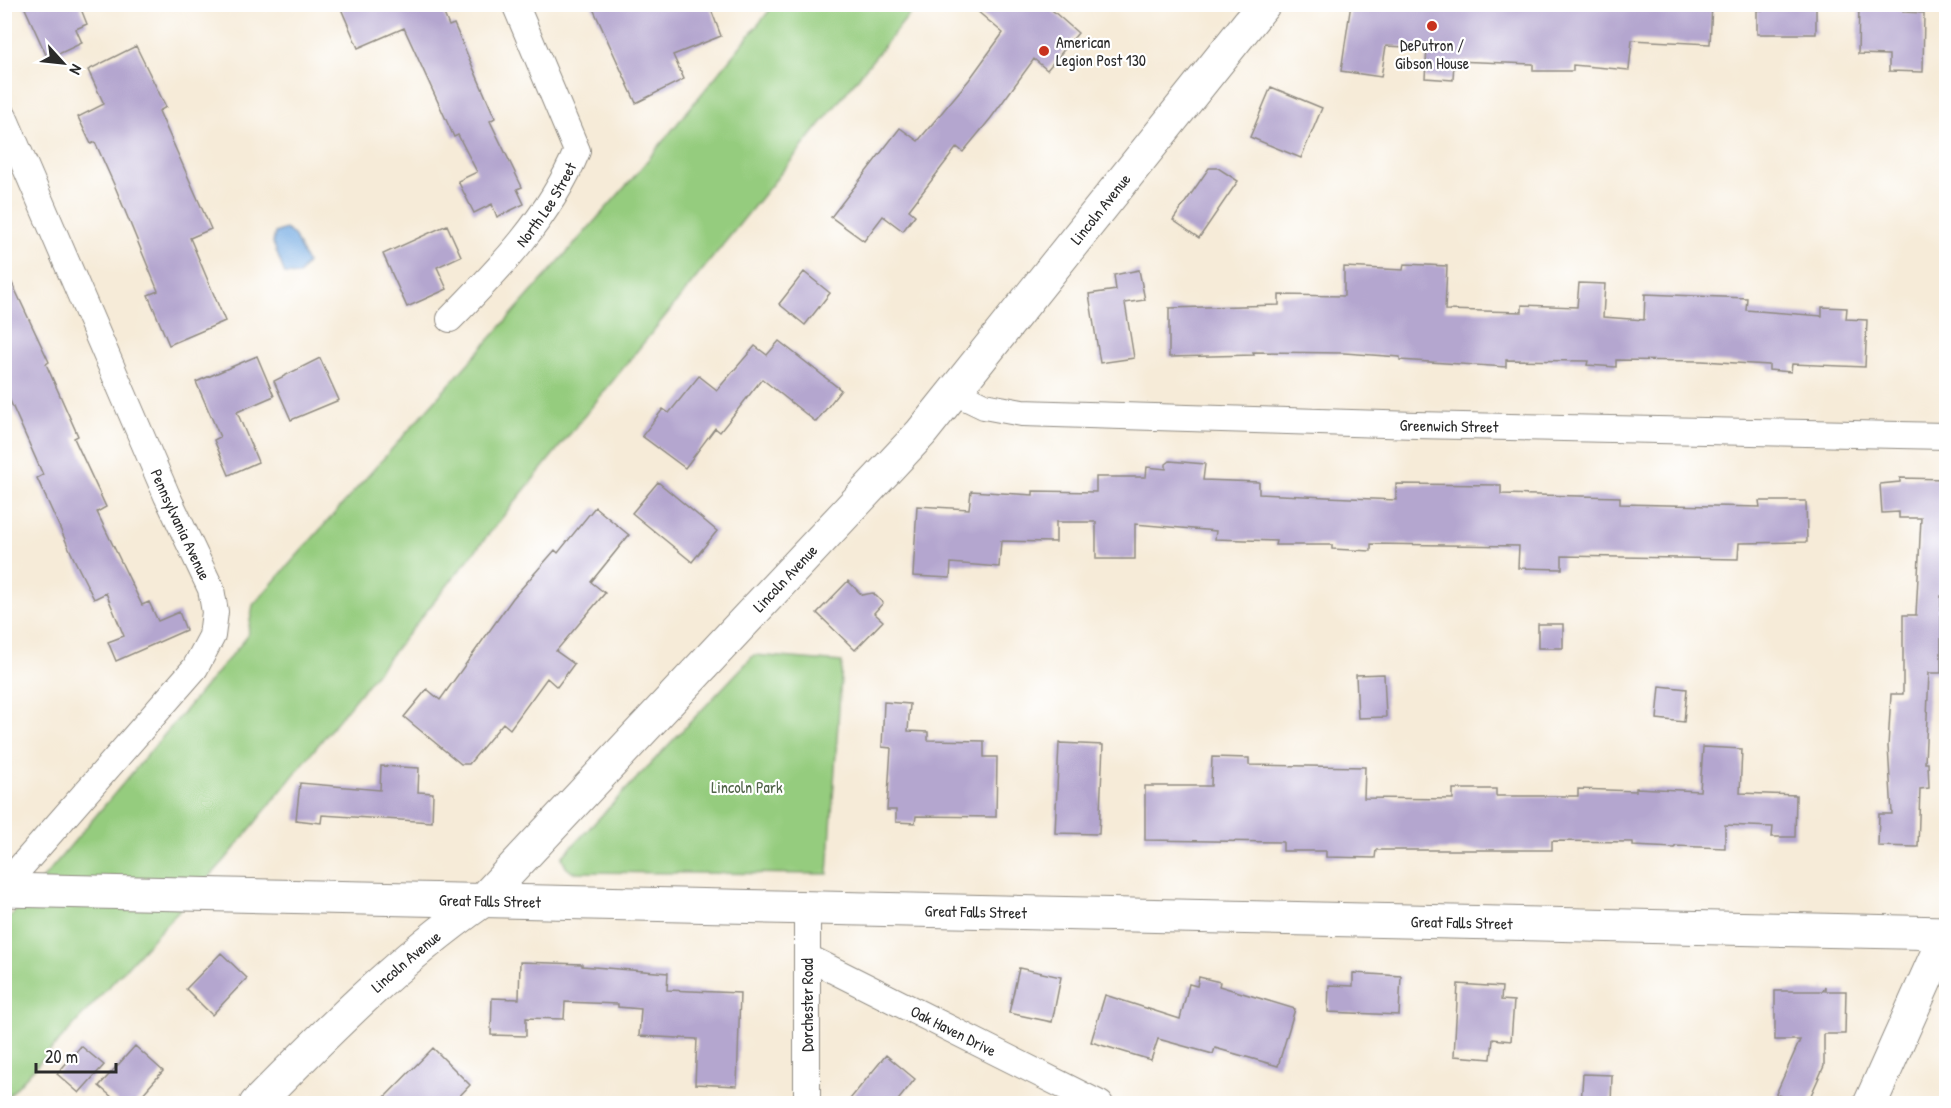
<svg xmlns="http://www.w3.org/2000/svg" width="1951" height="1108" viewBox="0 0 1951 1108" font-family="'Patrick Hand',sans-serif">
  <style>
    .green { fill: #95cc7e; stroke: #607c54; stroke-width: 1.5 }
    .water { fill: #74abe2; stroke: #506b86; stroke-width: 1.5 }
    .building { fill: #b4a6cf }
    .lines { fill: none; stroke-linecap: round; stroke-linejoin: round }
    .street-casing { stroke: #908b82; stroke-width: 28 }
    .secondary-casing { stroke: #908b82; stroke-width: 35 }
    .street { stroke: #fff; stroke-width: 26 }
    .secondary { stroke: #fff; stroke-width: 33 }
    .poi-dot { fill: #c8321e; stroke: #fff; stroke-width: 2 }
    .labels { text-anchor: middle; stroke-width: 4.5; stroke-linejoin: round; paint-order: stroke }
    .poi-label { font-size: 16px; fill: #2b2b2b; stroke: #fff; text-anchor: start }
    .street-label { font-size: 16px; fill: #2b2b2b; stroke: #fff }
    .park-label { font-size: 16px; fill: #506348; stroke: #fff }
  </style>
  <rect width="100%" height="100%" fill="#fff"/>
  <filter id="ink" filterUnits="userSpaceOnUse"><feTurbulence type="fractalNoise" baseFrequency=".0167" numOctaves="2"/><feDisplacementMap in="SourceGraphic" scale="12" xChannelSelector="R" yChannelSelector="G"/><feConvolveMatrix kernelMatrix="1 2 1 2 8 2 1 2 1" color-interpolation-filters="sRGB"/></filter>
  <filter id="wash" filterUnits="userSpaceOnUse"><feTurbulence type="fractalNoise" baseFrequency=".008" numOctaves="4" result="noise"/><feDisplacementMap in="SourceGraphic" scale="24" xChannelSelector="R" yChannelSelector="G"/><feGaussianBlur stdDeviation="1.35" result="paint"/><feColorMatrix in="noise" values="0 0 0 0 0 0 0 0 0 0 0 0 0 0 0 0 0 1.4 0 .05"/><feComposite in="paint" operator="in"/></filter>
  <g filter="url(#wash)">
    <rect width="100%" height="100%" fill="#f6ebd8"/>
    <path class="green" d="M774,5H917L225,860L5,1100V917L11,916L247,637L253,605L633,178Z
      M754,655L842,662L828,874L572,872L566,867L562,857Z"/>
    <path class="water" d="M285,229L294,235L307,263L299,275L285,274L273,243L275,233Z"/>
    <g id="blocks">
      <path class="building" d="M23,4H79L87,24L76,29L82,43L48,59Z
        M339,4H440L449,26L454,24L495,118L490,121L522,187L517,189L524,204L497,217L492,204L474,213L458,181L477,172L458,135L454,137L404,28L358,48Z
        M591,4H709L721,36L673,55L684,79L636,103Z
        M969,4H1045L1078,33L1047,70L1034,59L991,118L963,152L957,147L909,210L915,215L903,231L883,216L864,241L831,217L900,128L918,141L969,80L1003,33Z
        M1351,4H1712L1710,44L1632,40L1629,70L1573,65V71H1533V64L1454,61L1453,80L1425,78L1427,48L1386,46L1381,77L1341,71Z
        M1772,4H1816V34H1757V10H1772Z
        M1859,4H1903V12L1924,13L1923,72L1889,71V55L1858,54Z
        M136,46L166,107L159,111L211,229L190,238L225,321L169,345L148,295L158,291L116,189L95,142L91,144L78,117L104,104L88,70Z
        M1271,87L1322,108L1301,158L1250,137Z
        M1209,168H1218L1238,181L1199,238L1173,220Z
        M447,225L461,256L437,267L447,289L407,307L383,254Z
        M1404,264L1447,266L1445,310L1522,312V305L1577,307L1579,283L1605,284L1603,317L1644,320L1645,294L1747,298L1746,310L1822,316V307L1847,308L1846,319L1867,320L1865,367L1792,364L1791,372L1769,370V365L1702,361L1616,360V367L1587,365L1588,361L1506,360V367L1400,360V357L1344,353L1253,352L1254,355L1169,357V308L1279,305V295L1344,296V267L1403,270Z
        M4,266L49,362L46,364L78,436L74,438L106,507L97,512L142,605L149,602L158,621L179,612L186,630L116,661L108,642L124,636L106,593L94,599L74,559L37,478L43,475L4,387Z
        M1139,270L1145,300L1125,303L1134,358L1100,363L1089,294L1116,290L1114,275Z
        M804,272L830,293L805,325L779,304Z
        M779,341L841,390L816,422L762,379L720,432L715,428L685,468L642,436L663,409L669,413L699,376L717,390L755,346L767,355Z
        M257,356L274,396L237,412L258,462L229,475L214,440L220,437L196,382Z
        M320,358L339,400L291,420L274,381Z
        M1170,461L1205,464L1203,480L1259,482V494L1396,500V484L1501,485V494L1620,497V504L1760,507L1759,501H1806L1807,542L1739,543L1738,559L1562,556V569L1518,568L1519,546L1371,544V551L1332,549V545H1275L1276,541L1215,539L1216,531L1135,524V559H1096V522H1056V542L1001,541L999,567L951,563L950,578L913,576L917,506L969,509L971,491L1033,495V491L1096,492V477H1146L1147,467L1166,469V464Z
        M1900,478L1947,479V596H1941V673H1929L1925,763H1928L1929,788L1920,789L1918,847L1878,846L1879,814H1892L1888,746L1891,694H1903V615H1916L1921,518H1899V512L1882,513L1880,484L1900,482Z
        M658,482L717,531L692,562L632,513Z
        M595,507L629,535L591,582L605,593L556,651L574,664L557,687L547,678L510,729L503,723L469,764H461L404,717L427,689L440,700L513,598L555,550L558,553Z
        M848,581L862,595L873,593L883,603L874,613L883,621L855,650L817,613Z
        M1538,624H1563V648H1538Z
        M1384,674L1386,717L1358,718L1356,675Z
        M1660,686L1687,689L1684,722L1657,719Z
        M884,702L910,704L908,731L928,732V740L984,741V757H997L996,817L916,816L915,823L896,822V810H887L891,748L882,747Z
        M1059,743L1103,745L1099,834L1055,833Z
        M1703,747L1742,749L1740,793L1796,795L1795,837H1772L1773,827L1725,825V848L1675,846V848L1633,846V842L1552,841V850H1376L1375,858L1326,857V851H1283V842L1145,840V786H1211L1212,757L1249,758V765L1365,767L1364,798L1453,799V789H1496V796H1578V789L1636,791V788L1700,791Z
        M381,766L419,768L418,792L433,793L432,822L322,815L321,823L296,820L300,783L380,790Z
        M221,953L247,978L212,1015L186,989Z
        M520,962L582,964V966L668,973L667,990L740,993L737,1086L695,1084L697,1039L639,1036L641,1009L618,1007V1004L565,1002L564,1019L526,1018V1036L491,1035L492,998L519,999Z
        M1019,968L1061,977L1052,1022L1009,1013Z
        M1353,973L1401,976L1399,1015L1328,1012L1329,985L1353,986Z
        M1199,977L1220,982L1219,986L1295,1009L1278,1066L1215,1048L1213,1054L1158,1039L1151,1060L1091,1042L1105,995L1180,1019L1189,984L1197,986Z
        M1458,984L1502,987L1501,1000L1514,1001L1511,1041L1493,1039L1491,1059L1454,1056Z
        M1825,986V991H1846L1845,1034H1824V1066L1807,1104H1797L1776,1094L1800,1040H1775V991H1823Z
        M81,1046L104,1065L79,1093L57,1074Z
        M135,1046L163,1071L134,1104H120L99,1086Z
        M433,1048L470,1085L452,1104H378Z
        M886,1055L915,1079L895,1104H846Z
        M1583,1074L1612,1075L1611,1104H1581Z"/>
    </g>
  </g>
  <g filter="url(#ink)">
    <use href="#blocks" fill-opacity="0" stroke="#908b82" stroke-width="1.5"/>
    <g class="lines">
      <g class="street-casing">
        <g id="street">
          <path id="s1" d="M4,117L167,496L211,589L215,612L212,636L195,668L4,886"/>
          <path id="s2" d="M450,319C500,268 549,218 577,151L515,4"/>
          <path id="s3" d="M955,392L984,406L1022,413L1416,425L1946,436"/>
          <path id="s4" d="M807,957L1100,1104"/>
          <path d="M807,1104V906"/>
        </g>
      </g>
      <g class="secondary-casing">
        <g id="secondary">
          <path id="s5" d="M4,890L1946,933"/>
          <path id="s6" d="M256,1104C327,1032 398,960 481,902L921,433L1264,4"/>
          <path d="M1870,1104L1946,934"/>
        </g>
      </g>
      <use href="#street" class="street"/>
      <use href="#secondary" class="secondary"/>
    </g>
  </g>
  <g class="poi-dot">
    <circle cx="1432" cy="26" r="6"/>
    <circle cx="1044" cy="51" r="6"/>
  </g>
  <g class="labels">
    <g class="poi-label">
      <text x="1056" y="48">American<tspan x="1056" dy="18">Legion Post 130</tspan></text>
      <text x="1432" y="51" text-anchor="middle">DePutron /<tspan x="1432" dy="18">Gibson House</tspan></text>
    </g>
    <g class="street-label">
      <text dy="6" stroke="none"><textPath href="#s2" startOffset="150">North Lee Street</textPath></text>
      <text dy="6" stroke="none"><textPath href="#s6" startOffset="1233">Lincoln Avenue</textPath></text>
      <text dy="6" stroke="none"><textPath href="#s3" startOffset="498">Greenwich Street</textPath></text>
      <text dy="6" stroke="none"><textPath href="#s1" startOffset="444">Pennsylvania Avenue</textPath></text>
      <text dy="6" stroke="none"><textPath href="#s6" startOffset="747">Lincoln Avenue</textPath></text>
      <text dy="6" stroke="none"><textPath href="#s5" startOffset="486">Great Falls Street</textPath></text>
      <text dy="6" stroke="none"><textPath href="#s5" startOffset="972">Great Falls Street</textPath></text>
      <text dy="6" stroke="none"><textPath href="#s5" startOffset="1458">Great Falls Street</textPath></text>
      <text dy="6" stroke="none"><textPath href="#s6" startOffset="207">Lincoln Avenue</textPath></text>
      <text transform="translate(807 1005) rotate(-90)" y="6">Dorchester Road</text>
      <text dy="6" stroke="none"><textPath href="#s4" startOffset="164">Oak Haven Drive</textPath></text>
    </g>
    <g class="park-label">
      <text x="747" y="793">Lincoln Park</text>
    </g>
  </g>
  <rect width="1951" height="1108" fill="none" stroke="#fff" stroke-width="24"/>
  <g transform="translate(63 63) rotate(117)" stroke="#ffffff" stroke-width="4.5" paint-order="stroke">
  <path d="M0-4.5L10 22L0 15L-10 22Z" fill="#2b2b2b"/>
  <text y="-9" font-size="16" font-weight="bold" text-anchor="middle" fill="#2b2b2b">N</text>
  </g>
  <path d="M36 1063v9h80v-9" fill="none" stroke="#2b2b2b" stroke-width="3"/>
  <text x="45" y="1063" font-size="18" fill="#2b2b2b" stroke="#ffffff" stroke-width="4.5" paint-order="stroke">20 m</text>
</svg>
